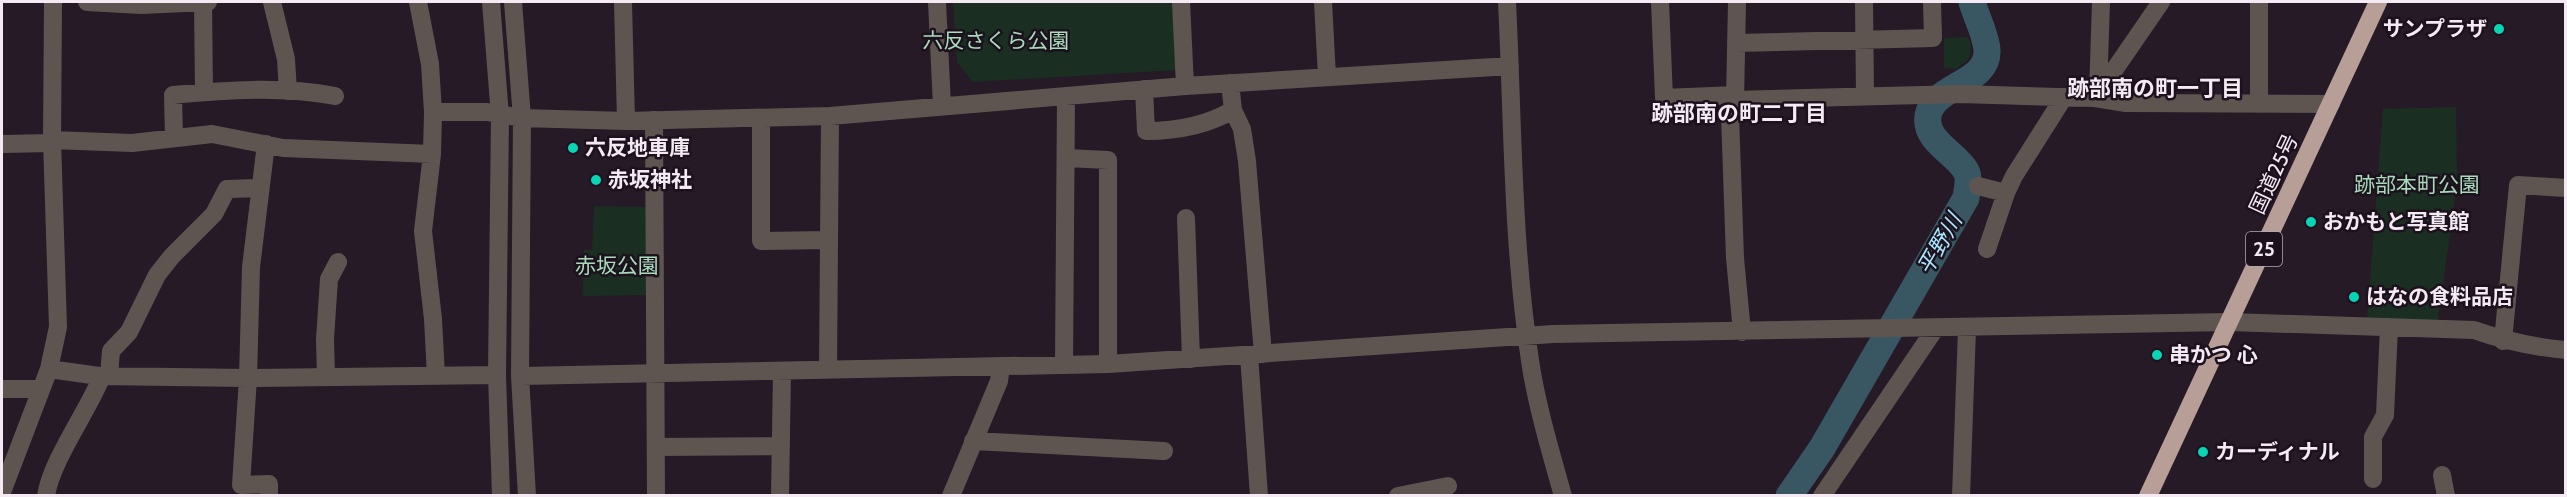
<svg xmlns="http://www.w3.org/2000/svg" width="2567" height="497" viewBox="0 0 2567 497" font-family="Cabin,'Noto Sans JP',sans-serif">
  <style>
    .park { fill: #1a2f22 }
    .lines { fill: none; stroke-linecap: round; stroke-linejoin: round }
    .river { stroke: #385762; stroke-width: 27 }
    .minor { stroke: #5e5551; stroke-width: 18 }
    .highway { stroke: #b79f97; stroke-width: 18 }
    .poi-dot { fill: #07d5b6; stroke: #1d111e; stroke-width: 2 }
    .labels { text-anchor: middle; stroke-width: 5; stroke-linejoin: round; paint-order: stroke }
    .shield { fill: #1d111e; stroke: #b3a9b4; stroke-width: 1.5 }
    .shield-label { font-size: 20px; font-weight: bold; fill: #f3eaf4 }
    .poi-label { font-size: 21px; font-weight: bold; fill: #f3eaf4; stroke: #1d111e; text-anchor: start }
    .park-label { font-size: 21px; fill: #a7dbba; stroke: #1d111e }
    .street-label { font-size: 21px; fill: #f3eaf4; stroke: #1d111e }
    .neighbourhood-label { font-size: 22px; font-weight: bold; fill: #f3eaf4; stroke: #1d111e }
    .water-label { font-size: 22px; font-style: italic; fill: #a8e7fe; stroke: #1d111e }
  </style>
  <rect width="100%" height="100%" fill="#261a27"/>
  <path class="park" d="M953,2H1174L1178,70L973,82L957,62Z
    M1968,37L1971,45L1969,59L1956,69L1944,68V38Z
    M2456,107L2457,184L2438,320H2367L2383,109Z
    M594,206L646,207L648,295L583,296L584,250H592Z"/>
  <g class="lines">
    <path class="river" d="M1789,496L1822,448L1966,198C1967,190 1970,178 1966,171C1956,153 1924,141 1928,116C1933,85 1989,84 1987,50C1986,35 1976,16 1972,2"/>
    <path class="minor" d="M87,2L141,5L208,2
      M203,2L204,92
      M272,2L286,59L288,91
      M418,2L430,64L433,112L432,154L423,231L433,319L436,376
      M491,2L500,116L497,375L501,496
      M513,2L522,118L520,376L527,496
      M623,2L626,121
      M937,2L942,106
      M1181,2L1185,86
      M1323,2L1327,77
      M1507,2C1513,123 1512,246 1531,367C1538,410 1551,453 1563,496
      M1660,2L1664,98L1735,95
      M1737,2L1735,100L1730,115L1735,258L1742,332
      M1864,2L1865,96
      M1736,43L1933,38L1932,2
      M1230,83L1233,110L1242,129L1247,161L1263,354
      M1144,89L1146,131C1177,131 1206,126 1233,110
      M2098,93L2101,2
      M2095,98L2161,2
      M1735,100L1960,94L2095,98L2126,103L2331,104
      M2259,104V2
      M433,112H487L522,118L626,121L830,116L1185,86L1510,66
      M761,118V241L829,240
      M654,120L656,496
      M174,138L173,95C226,90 282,86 335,96
      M52,140L132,143L212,134L283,148L432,154
      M2,144L52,143
      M266,144L251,267L248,378L241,485L269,484V496
      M1066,158L1108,160V364
      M1978,186L2006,193
      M1186,218L1191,359
      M1987,249L2006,193L2014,176L2064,97
      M2503,341L2518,185L2566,188
      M1249,355L1259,496
      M1064,365L1066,96
      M49,369L99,376L248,378L497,375
      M828,370L830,116
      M109,376L111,351L129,332L157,275L172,256L214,214L227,189L260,188
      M520,376L1108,364L1553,334L2230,322L2474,330C2505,341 2533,347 2566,350
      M326,377L325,339L329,279L338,262
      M2,389H41
      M973,441L1164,451
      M656,447L781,446
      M2442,475L2446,496
      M2373,479V437L2385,415L2389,327
      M2,492L49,369L58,327L52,140L53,2
      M46,496C51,461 88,411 102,376
      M780,496L782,371
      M951,496L999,381L1001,366
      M1398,496L1448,486
      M1822,496L1935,329
      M1961,496L1967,329"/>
    <path class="highway" d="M2148,496L2378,2"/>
  </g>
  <g class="poi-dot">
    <circle cx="2499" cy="29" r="6"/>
    <circle cx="573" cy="148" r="6"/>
    <circle cx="596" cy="180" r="6"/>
    <circle cx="2311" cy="222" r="6"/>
    <circle cx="2354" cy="297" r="6"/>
    <circle cx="2157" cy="355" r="6"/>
    <circle cx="2203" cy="452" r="6"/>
  </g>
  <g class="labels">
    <rect class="shield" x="2246" y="232" width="36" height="34" rx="4.5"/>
    <g class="shield-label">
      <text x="2264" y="256">25</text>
    </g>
    <g class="poi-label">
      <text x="2487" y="36" text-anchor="end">サンプラザ</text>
      <text x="585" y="155">六反地車庫</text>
      <text x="608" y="187">赤坂神社</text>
      <text x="2323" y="229">おかもと写真館</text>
      <text x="2366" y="304">はなの食料品店</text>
      <text x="2169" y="362">串かつ 心</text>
      <text x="2215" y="459">カーディナル</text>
    </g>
    <g class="park-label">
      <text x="996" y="48">六反さくら公園</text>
      <text x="2417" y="192">跡部本町公園</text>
      <text x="617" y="273">赤坂公園</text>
    </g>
    <g class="street-label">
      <text transform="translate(2274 174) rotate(-65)" y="7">国道25号</text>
    </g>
    <g class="neighbourhood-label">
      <text x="2155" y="96">跡部南の町一丁目</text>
      <text x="1739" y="121">跡部南の町二丁目</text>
    </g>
    <g class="water-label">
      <text transform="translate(1939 244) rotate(-60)" y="8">平野川</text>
    </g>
  </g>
  <rect width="2567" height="497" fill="none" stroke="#f3eaf4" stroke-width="6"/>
</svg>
